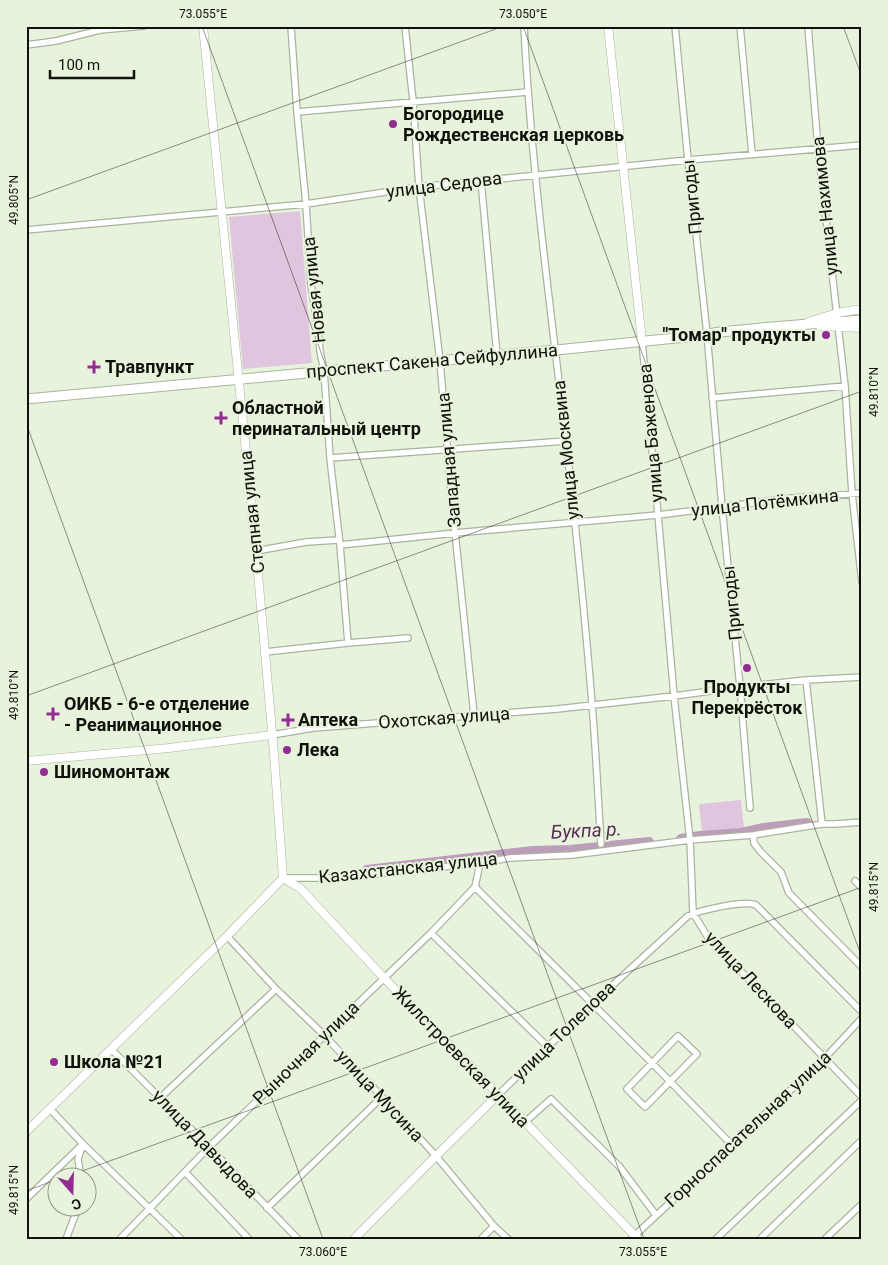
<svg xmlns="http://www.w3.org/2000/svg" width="888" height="1265" viewBox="0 0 888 1265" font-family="Roboto,sans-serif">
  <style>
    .green { fill: #e0c5de }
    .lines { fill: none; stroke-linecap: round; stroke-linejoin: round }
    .river { stroke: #bc9dba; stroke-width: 10 }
    .street-casing { stroke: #a9b49e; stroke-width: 8 }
    .secondary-casing { stroke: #a9b49e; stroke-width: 9 }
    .primary-casing { stroke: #a9b49e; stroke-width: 11 }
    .street { stroke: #fff; stroke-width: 5.5 }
    .secondary { stroke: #fff; stroke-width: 8 }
    .primary { stroke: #fff; stroke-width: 9 }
    .ticks { fill: none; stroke: #0f130b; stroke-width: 1; stroke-opacity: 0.45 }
    .poi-dot { fill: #922c91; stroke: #e8f3dd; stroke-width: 2 }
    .labels { text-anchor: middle; stroke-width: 4; stroke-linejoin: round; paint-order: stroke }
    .poi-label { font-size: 18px; font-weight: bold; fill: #0f130b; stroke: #e8f3dd; text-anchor: start }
    .street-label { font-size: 18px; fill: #0f130b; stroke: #e8f3dd }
    .water-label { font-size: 19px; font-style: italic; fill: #582e57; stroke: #e8f3dd }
    .neatline { fill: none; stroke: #0f130b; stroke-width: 2 }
    .ticks-label { font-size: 12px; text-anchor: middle; fill: #0f130b }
  </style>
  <rect width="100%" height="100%" fill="#e8f3dd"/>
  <path class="green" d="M300,211L312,363L243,369L229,217Z
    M741,800L744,828L702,832L699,804Z"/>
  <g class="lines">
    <path class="river" d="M681,839L700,836L741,833L764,828L807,823
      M367,870L533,851L570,850L649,842"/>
    <g class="street-casing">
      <path id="street" d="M291,26L297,112L306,204L311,285L318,329L320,351L324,371L330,458L340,545L348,643
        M405,26L413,101L419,187L440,361L452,503L474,715
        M524,26C531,165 550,303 566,441C576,529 585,616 592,704C596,751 598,798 601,844
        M675,26L688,160L707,334L722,507L740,687L750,808
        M740,26L752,154
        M808,26L818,148L837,316
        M26,45L56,41L100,30L144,26
        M297,112L527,92
        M481,180L497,355
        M26,230L306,204L419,187L688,160L862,145
        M838,325L845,386L852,494L862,582
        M642,341L658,515L674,696L690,840L693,913L707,936L862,1097
        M712,398L845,386
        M330,458L566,441
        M340,545L455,533L658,515L793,498L862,493
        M256,551L306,542L339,540
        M265,652L348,643L408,638
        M806,680L822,824
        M272,735L313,728L557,709L674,696L740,687L806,680L862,677
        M753,835L754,843L760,851L781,872L789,893L862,967
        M285,878H338L480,863L510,858L572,855L690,840L753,835L822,824H835L862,822
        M855,881L862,888
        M475,887L652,1063L732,1145
        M431,933L548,1047
        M227,936L276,989L324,1035L382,1097L436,1156L494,1226L508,1239
        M678,1036L697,1054L645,1107L627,1089Z
        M111,1049L209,1147L298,1239
        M499,1094L592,1004L688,916C700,910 745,900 756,905L862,1012
        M160,1098L276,989
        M50,1109L83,1144L181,1239
        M525,1122L551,1099L619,1166L656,1215
        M185,1172L249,1239
        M26,1199L83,1144L78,1159L81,1178
        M267,1208L382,1097
        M66,1239L78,1208
        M120,1239L209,1147L431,933L475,887L480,863
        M481,1239L494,1226
        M631,1239L825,1058L862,1018
        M716,1239L862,1100
        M760,1239L862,1140
        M825,1239L862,1204"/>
    </g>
    <g class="secondary-casing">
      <path id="secondary" d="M203,26L256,551L274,754L283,878
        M608,26L642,341
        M808,322L837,313L862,309
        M820,326L862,328
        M26,761L169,748L272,735
        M283,878L300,888L384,978L525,1122L638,1239
        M26,1132L227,936L283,878
        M354,1239L436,1156L499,1094"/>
    </g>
    <g class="primary-casing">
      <path id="primary" d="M26,399L566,349L696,336L720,332L771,327L862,320"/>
    </g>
    <use href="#street" class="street"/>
    <use href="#secondary" class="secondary"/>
    <use href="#primary" class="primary"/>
  </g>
  <path class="ticks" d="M202,26L644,1239M523,26L862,958M843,26L862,77M26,200L504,26M26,423L323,1239M26,696L862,391M63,1178L862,887M26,1191L58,1179"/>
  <g class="poi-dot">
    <circle cx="393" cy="124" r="5"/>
    <circle cx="826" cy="335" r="5"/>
    <path d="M91.5 359.5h5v5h5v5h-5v5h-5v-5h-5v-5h5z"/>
    <path d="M218.5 410.5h5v5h5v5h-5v5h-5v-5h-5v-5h5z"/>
    <circle cx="747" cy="668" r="5"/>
    <path d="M50.5 706.5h5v5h5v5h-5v5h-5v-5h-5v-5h5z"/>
    <path d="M285.5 712.5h5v5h5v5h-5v5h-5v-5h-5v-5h5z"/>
    <circle cx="287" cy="750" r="5"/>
    <circle cx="44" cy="772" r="5"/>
    <circle cx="54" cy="1062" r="5"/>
  </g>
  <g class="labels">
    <g class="poi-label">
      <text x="403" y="120">Богородице<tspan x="403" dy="21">Рождественская церковь</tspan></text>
      <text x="816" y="341" text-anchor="end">"Томар" продукты</text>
      <text x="105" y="373">Травпункт</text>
      <text x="232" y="414">Областной<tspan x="232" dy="21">перинатальный центр</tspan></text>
      <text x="747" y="693" text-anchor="middle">Продукты<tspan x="747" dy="21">Перекрёсток</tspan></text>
      <text x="64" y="710">ОИКБ - 6-е отделение<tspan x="64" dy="21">- Реанимационное</tspan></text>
      <text x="298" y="726">Аптека</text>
      <text x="297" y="756">Лека</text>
      <text x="54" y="778">Шиномонтаж</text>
      <text x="64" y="1068">Школа №21</text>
    </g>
    <g class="street-label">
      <text transform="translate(444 185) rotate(-7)" y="6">улица Седова</text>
      <text transform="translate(692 197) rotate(-96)" y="6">Пригоды</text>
      <text transform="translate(825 206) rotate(-96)" y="6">улица Нахимова</text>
      <text transform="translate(314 290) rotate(-96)" y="6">Новая улица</text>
      <text transform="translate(432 361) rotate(-5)" y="6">проспект Сакена Сейфуллина</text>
      <text transform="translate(651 433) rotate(-95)" y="6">улица Баженова</text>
      <text transform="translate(566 450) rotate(-96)" y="6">улица Москвина</text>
      <text transform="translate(449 460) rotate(-95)" y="6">Западная улица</text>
      <text transform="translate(765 503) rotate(-6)" y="6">улица Потёмкина</text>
      <text transform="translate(252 512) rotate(-96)" y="6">Степная улица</text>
      <text transform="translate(732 603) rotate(-96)" y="6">Пригоды</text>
      <text transform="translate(444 718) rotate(-4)" y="6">Охотская улица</text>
      <text transform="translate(408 868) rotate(-6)" y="6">Казахстанская улица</text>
      <text transform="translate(751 980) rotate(47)" y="6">улица Лескова</text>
      <text transform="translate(564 1031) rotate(-44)" y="6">улица Толепова</text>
      <text transform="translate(306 1053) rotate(-44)" y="6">Рыночная улица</text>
      <text transform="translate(461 1057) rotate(46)" y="6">Жилстроевская улица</text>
      <text transform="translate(380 1096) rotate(47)" y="6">улица Мусина</text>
      <text transform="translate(748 1129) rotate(-43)" y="6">Горноспасательная улица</text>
      <text transform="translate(205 1144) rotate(46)" y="6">улица Давыдова</text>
    </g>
    <g class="water-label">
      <text transform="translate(586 830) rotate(-3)" y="7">Букпа р.</text>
    </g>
  </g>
  <rect width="888" height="1265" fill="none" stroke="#e8f3dd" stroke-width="55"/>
  <g transform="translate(72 1192) rotate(160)"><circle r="24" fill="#e8f3dd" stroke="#919989"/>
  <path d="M0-4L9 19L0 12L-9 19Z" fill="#922c91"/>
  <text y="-8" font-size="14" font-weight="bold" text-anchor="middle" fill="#0f130b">С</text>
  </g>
  <path d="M50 70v8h84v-8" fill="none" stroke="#0f130b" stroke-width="2.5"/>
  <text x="58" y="70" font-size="15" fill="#0f130b" stroke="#e8f3dd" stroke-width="4" paint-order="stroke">100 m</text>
  <rect x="28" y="28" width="832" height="1210" class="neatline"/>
  <g class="ticks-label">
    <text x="203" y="18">73.055°E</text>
    <text x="523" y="18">73.050°E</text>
    <text transform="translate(14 200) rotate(-90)" y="4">49.805°N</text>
    <text transform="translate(874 392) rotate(-90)" y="4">49.810°N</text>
    <text transform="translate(14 695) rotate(-90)" y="4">49.810°N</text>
    <text transform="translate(874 887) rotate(-90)" y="4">49.815°N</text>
    <text transform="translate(14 1190) rotate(-90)" y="4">49.815°N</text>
    <text x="323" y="1256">73.060°E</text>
    <text x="643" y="1256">73.055°E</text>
  </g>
</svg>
